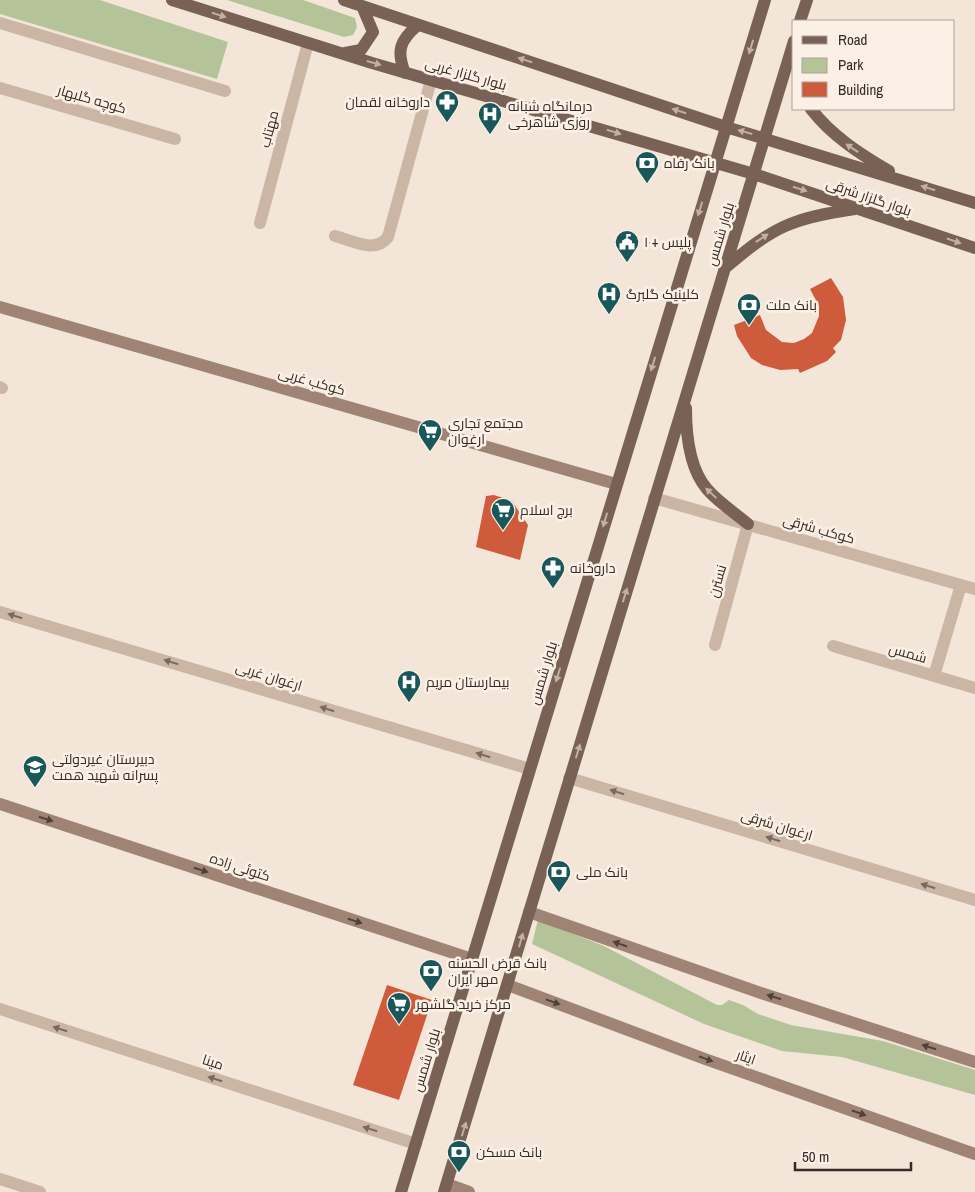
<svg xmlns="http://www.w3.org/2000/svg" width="975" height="1192" viewBox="0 0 975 1192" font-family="'Archivo Narrow',Cairo,sans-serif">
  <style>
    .green { fill: #b5c398 }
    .building { fill: #ce5c3c }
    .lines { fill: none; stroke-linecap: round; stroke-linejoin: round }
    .street { stroke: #cbb5a4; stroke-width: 12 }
    .secondary { stroke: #9f8475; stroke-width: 12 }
    .primary { stroke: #796156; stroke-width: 12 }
    .oneway { fill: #c0b0a5 }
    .oneway2 { fill: #79695f }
    .oneway3 { fill: #50413a }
    .labels { text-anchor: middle; stroke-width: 5; stroke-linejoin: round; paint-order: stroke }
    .street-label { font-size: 14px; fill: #362b26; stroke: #faf0e5 }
    .poi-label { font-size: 14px; fill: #362b26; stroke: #faf0e5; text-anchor: start }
  </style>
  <rect width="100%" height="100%" fill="#f3e6d8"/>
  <path class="green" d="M0,0H100L228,42L217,79L0,14Z
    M227,0H303L355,18L357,27L353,35L344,37Z
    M538,920L604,946L717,1005H722L729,1000L743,1005L758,1014L791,1025L883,1041L975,1070V1095L842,1057L782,1051L704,1024L532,944Z"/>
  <path class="building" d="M831,278L843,297L846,320L841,340L833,348L836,352L827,361L800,373L798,369L780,370L762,365L751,358L737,336L734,325L760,315L766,330L782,342L794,343L804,339L812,333L819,316V306L810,289Z
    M494,495L512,501L528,525L520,560L476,547L486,496Z
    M387,985L432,1000L399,1100L353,1085Z"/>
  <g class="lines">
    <path class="street" d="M0,23L225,91
      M0,88L175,139
      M260,223L308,43
      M335,236C354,241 375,254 388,237L431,80
      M0,387L2,388
      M654,498L975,589
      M0,612L530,769
      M715,645L748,524
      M833,646L975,688
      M934,676L961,585
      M569,778L975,900
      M0,1009L416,1144
      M0,1179L40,1192"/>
    <path class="secondary" d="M0,307L616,484
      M0,804L472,959
      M529,912L764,994L975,1062
      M508,985L705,1059L975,1154
      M447,1184L469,1192"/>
    <path class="primary" d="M172,0L372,63L754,174L975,248
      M344,0L726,127L975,203
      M800,21L807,0
      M345,53L361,50L373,32L362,6
      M405,73C396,51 400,40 418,25
      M811,109C832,136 860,154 889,171
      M724,269C773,227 791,218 855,209
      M686,408C686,434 689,468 707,489C718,502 735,513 748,524
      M401,1192L765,0
      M444,1192L794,41"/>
  </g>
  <defs><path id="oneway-solid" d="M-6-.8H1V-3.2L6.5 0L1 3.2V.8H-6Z" transform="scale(1.25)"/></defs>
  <g class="oneway">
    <use href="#oneway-solid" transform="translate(219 15) rotate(17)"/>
    <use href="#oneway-solid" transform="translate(751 47) rotate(107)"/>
    <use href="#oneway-solid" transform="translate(525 60) rotate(-162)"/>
    <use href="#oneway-solid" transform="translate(374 63) rotate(16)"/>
    <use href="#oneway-solid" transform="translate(679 111) rotate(-162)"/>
    <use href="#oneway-solid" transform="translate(614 132) rotate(17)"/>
    <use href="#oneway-solid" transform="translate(745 132) rotate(-164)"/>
    <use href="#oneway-solid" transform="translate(852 148) rotate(-146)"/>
    <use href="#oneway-solid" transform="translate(928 188) rotate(-163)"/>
    <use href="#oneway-solid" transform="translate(800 189) rotate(18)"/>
    <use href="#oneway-solid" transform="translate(700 209) rotate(107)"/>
    <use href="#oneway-solid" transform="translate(762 238) rotate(-33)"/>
    <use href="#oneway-solid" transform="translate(954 241) rotate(19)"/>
    <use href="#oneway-solid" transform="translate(653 364) rotate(107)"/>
    <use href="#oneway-solid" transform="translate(711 493) rotate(-137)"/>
    <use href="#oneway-solid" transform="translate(605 520) rotate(107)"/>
    <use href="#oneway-solid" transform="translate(625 595) rotate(-73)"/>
    <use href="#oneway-solid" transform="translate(558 675) rotate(107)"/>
    <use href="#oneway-solid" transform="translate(578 751) rotate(-73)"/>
    <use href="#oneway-solid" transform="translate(521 940) rotate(-74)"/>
    <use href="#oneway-solid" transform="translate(464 1129) rotate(-73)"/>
  </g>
  <g class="oneway2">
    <use href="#oneway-solid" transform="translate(15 616) rotate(-163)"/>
    <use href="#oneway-solid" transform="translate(171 662) rotate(-163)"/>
    <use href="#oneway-solid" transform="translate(327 709) rotate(-163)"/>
    <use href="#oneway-solid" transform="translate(483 755) rotate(-163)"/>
    <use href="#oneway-solid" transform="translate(617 792) rotate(-163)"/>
    <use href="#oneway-solid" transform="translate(773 839) rotate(-163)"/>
    <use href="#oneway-solid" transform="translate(928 886) rotate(-163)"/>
    <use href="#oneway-solid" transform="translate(60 1029) rotate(-162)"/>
    <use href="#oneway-solid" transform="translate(215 1079) rotate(-162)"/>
    <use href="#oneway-solid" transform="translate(370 1129) rotate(-162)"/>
  </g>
  <g class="oneway3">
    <use href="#oneway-solid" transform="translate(46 819) rotate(18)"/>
    <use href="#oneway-solid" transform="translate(201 870) rotate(18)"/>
    <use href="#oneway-solid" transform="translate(355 921) rotate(18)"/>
    <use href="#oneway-solid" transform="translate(620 944) rotate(-161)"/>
    <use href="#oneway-solid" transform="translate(774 997) rotate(-162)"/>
    <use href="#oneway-solid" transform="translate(553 1002) rotate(20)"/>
    <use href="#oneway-solid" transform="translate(929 1047) rotate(-162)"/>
    <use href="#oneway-solid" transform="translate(706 1059) rotate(20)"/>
    <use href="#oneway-solid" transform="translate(859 1113) rotate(19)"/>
  </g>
  <defs>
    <g id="pharmacy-pin" transform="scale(1.25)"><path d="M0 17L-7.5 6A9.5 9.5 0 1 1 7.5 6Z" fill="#19575a" stroke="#faf0e5"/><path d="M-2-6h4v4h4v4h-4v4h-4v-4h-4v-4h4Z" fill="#fff"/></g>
    <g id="hospital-pin" transform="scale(1.25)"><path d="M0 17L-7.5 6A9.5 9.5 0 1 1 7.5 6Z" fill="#19575a" stroke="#faf0e5"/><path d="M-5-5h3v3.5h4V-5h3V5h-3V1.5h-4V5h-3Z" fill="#fff"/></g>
    <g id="bank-pin" transform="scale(1.25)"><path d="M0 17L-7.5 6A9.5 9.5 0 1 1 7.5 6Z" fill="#19575a" stroke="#faf0e5"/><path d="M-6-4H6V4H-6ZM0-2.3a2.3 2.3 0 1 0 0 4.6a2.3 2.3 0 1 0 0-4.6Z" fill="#fff"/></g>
    <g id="civic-pin" transform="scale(1.25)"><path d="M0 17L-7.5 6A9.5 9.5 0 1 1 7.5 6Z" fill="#19575a" stroke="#faf0e5"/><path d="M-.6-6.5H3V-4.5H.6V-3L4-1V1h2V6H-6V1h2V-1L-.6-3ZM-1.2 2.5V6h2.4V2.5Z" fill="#fff"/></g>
    <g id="supermarket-pin" transform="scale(1.25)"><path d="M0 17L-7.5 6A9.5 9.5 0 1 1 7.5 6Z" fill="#19575a" stroke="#faf0e5"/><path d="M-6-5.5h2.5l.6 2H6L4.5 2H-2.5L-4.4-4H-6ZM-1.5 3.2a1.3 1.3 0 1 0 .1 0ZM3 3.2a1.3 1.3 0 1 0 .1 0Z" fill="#fff"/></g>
    <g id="school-pin" transform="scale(1.25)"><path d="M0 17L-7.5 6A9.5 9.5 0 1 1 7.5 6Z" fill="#19575a" stroke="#faf0e5"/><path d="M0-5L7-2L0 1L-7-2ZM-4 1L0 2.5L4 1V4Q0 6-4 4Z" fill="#fff"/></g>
  </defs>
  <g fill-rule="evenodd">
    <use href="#pharmacy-pin" x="447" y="102"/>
    <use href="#hospital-pin" x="490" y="114"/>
    <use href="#bank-pin" x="647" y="163"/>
    <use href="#civic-pin" x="627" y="242"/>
    <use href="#hospital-pin" x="609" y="294"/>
    <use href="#bank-pin" x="749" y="305"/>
    <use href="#supermarket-pin" x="430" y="431"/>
    <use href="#supermarket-pin" x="503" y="510"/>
    <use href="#pharmacy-pin" x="553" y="568"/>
    <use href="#hospital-pin" x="409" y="682"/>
    <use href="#school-pin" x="35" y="767"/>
    <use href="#bank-pin" x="559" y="872"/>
    <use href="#bank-pin" x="431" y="971"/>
    <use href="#supermarket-pin" x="399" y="1004"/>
    <use href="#bank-pin" x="459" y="1152"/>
  </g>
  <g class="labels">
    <g class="street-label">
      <text transform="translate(466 74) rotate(16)" y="5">بلوار گلزار غربی</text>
      <text transform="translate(92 99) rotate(16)" y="5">کوچه گلبهار</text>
      <text transform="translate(269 129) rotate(-75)" y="5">مهتاب</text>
      <text transform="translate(869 197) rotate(19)" y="5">بلوار گلزار شرقی</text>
      <text transform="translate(720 234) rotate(-73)" y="5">بلوار شمس</text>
      <text transform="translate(312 381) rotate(16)" y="5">کوکب غربی</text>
      <text transform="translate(819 529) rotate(16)" y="5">کوکب شرقی</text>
      <text transform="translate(717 581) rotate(-74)" y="5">نسترن</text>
      <text transform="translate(908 653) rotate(16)" y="5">شمس</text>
      <text transform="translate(543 673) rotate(-73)" y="5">بلوار شمس</text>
      <text transform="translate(269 676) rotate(17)" y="5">ارغوان غربی</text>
      <text transform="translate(777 825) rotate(17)" y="5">ارغوان شرقی</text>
      <text transform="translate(240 867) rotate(18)" y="5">کتوئی زاده</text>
      <text transform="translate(746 1057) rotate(19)" y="5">ایثار</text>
      <text transform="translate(426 1060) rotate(-73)" y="5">بلوار شمس</text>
      <text transform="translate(213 1062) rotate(18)" y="5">مینا</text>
    </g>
    <g class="poi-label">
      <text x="430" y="107" text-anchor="end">داروخانه لقمان</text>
      <text x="508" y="111">درمانگاه شبانه<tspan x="508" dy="16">روزی شاهرخی</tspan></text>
      <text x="664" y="168">بانک رفاه</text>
      <text x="644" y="247">پلیس +۱۰</text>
      <text x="626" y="299">کلینیک گلبرگ</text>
      <text x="766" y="310">بانک ملت</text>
      <text x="448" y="428">مجتمع تجاری<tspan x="448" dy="16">ارغوان</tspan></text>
      <text x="520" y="515">برج اسلام</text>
      <text x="570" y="573">داروخانه</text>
      <text x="426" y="687">بیمارستان مریم</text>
      <text x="52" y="764">دبیرستان غیردولتی<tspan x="52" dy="16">پسرانه شهید همت</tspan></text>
      <text x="576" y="877">بانک ملی</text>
      <text x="448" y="968">بانک قرض الحسنه<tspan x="448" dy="16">مهر ایران</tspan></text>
      <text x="416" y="1009">مرکز خرید گلشهر</text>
      <text x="476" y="1157">بانک مسکن</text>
    </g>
  </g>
  <rect x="792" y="20" width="162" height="90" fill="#faf0e5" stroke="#aca199"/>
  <rect x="802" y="36" width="25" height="8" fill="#796156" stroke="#aca199"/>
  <text x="838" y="45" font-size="15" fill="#362b26">Road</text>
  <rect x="802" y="58" width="25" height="15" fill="#b5c398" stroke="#aca199"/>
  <text x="838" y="70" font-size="15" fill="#362b26">Park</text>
  <rect x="802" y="82" width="25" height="15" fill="#ce5c3c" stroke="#aca199"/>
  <text x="838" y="95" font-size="15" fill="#362b26">Building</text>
  <path d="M795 1162v8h116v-8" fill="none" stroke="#362b26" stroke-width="2.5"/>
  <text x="802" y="1162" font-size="15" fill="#362b26" stroke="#faf0e5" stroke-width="4" paint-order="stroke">50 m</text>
</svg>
